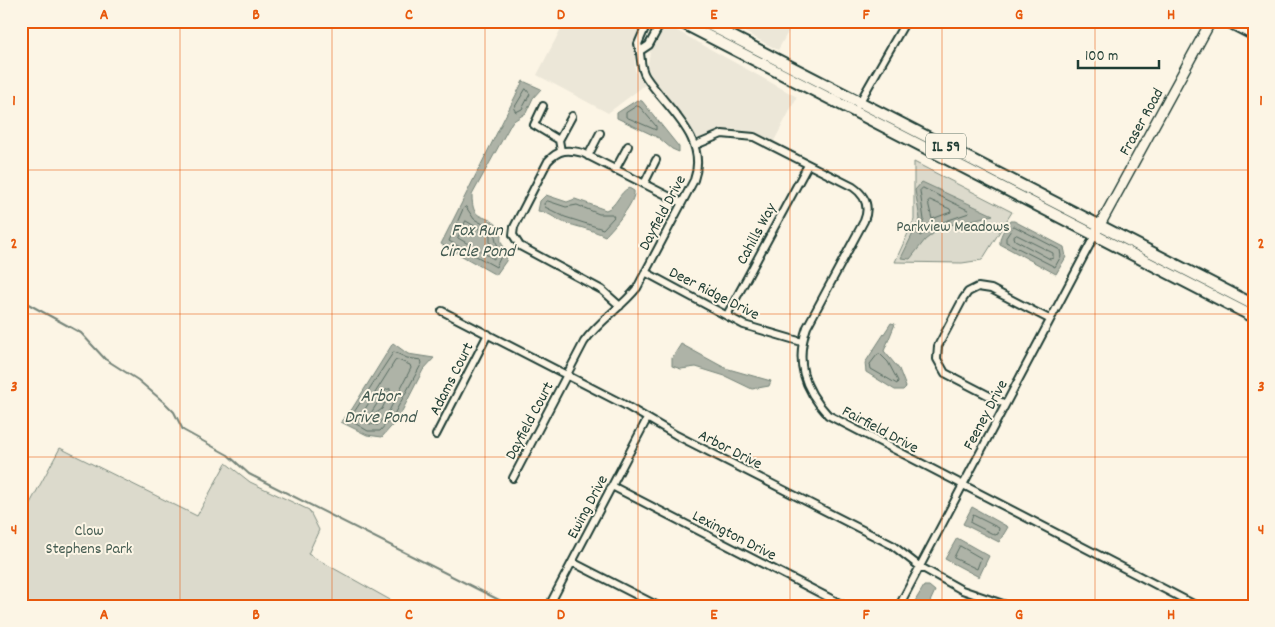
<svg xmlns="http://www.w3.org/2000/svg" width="1275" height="627" viewBox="0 0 1275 627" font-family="Dekko,sans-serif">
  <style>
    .built { fill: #ece7d8 }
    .green { fill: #dcdacc; stroke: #7e8c80 }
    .water { fill: #aeb3a7; stroke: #758479 }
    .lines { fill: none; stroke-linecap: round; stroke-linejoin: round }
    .shore { stroke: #586c62; stroke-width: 1 }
    .stream { stroke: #758479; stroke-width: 2 }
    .street-casing { stroke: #1f3d34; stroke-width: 10 }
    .secondary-casing { stroke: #1f3d34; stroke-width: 12 }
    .primary-casing { stroke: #1f3d34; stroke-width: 14 }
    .street { stroke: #fcf5e5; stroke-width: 6 }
    .secondary { stroke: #fcf5e5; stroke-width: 9 }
    .primary { stroke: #fcf5e5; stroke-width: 10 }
    .grid { fill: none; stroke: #e8590c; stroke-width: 1; stroke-opacity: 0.55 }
    .labels { text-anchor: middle; stroke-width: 4; stroke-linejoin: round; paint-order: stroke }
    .shield { fill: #fcf5e5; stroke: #617469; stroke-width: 1 }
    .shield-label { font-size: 15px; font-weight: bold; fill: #1f3d34 }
    .street-label { font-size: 16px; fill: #1f3d34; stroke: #fcf5e5 }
    .park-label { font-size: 16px; fill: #455c52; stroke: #fcf5e5 }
    .water-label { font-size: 18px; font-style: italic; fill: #435a51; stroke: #fcf5e5 }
    .neatline { fill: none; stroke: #e8590c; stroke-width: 2 }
    .grid-label { font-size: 16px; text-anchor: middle; font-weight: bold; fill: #e8590c }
  </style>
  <rect width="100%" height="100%" fill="#fcf5e5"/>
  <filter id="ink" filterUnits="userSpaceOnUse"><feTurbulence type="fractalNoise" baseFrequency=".02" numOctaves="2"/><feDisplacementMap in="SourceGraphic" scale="10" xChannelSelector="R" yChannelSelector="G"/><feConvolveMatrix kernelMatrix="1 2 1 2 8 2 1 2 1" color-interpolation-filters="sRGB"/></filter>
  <g filter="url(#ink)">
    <path class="built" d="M565,21H647L635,43V70L645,85L608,113L537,75Z
      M724,21H794L778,50Z
      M663,23L797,97L774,141L756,133L732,129L698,139L656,84L647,67L651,48Z"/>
    <path class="green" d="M870,112L1018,187L988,176L868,115Z
      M914,162L1012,212L982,260L962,263L895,262L914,220Z
      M60,448L197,516L226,463L250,482L309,510L319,530L308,554L401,606H21V520Z"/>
    <path class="water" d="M523,81L541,89L533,98L526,113L512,122L472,195C472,223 484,212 498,226C503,232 500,236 501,242C502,245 506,249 508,252L506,261L496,275L441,244Z
      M637,100L642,101L679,147V152L672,149L659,138L617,118V113Z
      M922,182L993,215L942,227L925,240L910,259L901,258L920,219L915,190Z
      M629,188L634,191C636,202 613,228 605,236C591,229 577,227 563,222C554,218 548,212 538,211L540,201L546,195L567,202L575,199L606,210C617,206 619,192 629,188Z
      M1014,221L1064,247L1066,257L1056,274L1000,244C999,236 1005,228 1010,221Z
      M891,323L895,324L884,351L899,369L906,387L903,390H895L866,372L865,363Z
      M393,343L408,354L434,358L423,370L398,419L382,437L367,435L341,422L352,409Z
      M681,344L725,368L771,381L769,386L752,389L725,376L696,367L681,369L672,366V358Z
      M972,507L1008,527L999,542L963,524Z
      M957,538L989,556L979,577L945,559Z
      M924,586H929L935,591L928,606H912Z"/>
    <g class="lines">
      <path class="shore" d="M526,89L530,94L522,109L516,112L514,109Z
        M637,106L640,107L656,126V130L626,117V113Z
        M923,188L968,210L969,213L940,223L920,236L918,234L924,220L920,191Z
        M930,200L950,209L951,212L932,219L928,202Z
        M548,201L566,207L577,205L599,214H612L614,217L603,229L565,217L545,207L544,204Z
        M466,207L474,219L494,230L496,242L502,254L496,267L449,241L463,209Z
        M466,221L490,235V244L495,254L494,259L458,238Z
        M1014,226L1060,250L1061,256L1055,267L1006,242V238Z
        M1017,235L1053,253V258L1050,259L1015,240L1014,237Z
        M394,352L407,358L421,360L422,363L393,416L380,431H368L351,421L350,419Z
        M880,354L888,362L898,381L897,384L871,369L870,364L877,355Z
        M398,360L410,365L411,368L388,413L378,425L370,424L361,419L360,417L395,361Z
        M390,389V392L382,409L372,416L371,413L386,390Z
        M973,515L999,528L998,534L995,535L971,523Z
        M960,546L981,558L977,569L954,558Z"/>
      <path class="stream" d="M21,300L81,333L105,359L138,380L166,404L174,412L183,430L228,455L249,474L511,606"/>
      <g class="street-casing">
        <path id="street" d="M1223,21L1254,37
          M640,51L649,45L662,21
          M858,105L906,21
          M543,106L534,125L559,140L561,151
          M559,140L572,116
          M696,145L722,134L754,137L853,187C866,196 870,207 864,221L807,327C795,361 803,388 828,415L1197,606
          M588,156L600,133
          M615,170L628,146
          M644,184L656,160
          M645,272L744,325L802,342
          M620,306L602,290L520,246L513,235L514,227L548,161C559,149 568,149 583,153L682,203
          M442,311L623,404L676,435L892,545L919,566L962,590L1009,606
          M727,315L808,165
          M1005,404L945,373L937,359L938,346L963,299L968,292L978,287L991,289L1049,319
          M436,435L488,334
          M513,478L584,342C599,321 621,308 637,288L694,180C709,138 667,109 646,77C639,67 642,55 638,44L648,21
          M612,486L845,606
          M572,562L658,606
          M549,606L647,419
          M899,606L1095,235"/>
      </g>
      <g class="secondary-casing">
        <path id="secondary" d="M1096,232L1211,21"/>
      </g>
      <g class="primary-casing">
        <path id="primary" d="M679,21L1254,317
          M702,21L1254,305"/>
      </g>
      <use href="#street" class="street"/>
      <use href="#secondary" class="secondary"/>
      <use href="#primary" class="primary"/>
    </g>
  </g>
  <path class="grid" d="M180,21V606M332,21V606M485,21V606M638,21V606M790,21V606M942,21V606M1095,21V606M21,170H1254M21,314H1254M21,457H1254"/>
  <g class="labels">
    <rect class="shield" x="926" y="133.5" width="40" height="25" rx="4"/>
    <g class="shield-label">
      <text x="946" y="151">IL 59</text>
    </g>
    <g class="street-label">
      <text transform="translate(1140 121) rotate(-61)" y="6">Fraser Road</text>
      <text transform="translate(661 212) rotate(-62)" y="6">Dayfield Drive</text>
      <text transform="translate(755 233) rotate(-62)" y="6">Cahills Way</text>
      <text transform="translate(715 292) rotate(27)" y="6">Deer Ridge Drive</text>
      <text transform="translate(450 378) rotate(-63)" y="6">Adams Court</text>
      <text transform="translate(984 414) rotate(-62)" y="6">Feeney Drive</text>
      <text transform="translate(528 420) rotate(-62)" y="6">Dayfield Court</text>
      <text transform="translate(881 428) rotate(28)" y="6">Fairfield Drive</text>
      <text transform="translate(731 448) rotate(27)" y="6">Arbor Drive</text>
      <text transform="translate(586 506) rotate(-62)" y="6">Ewing Drive</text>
      <text transform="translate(735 534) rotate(27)" y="6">Lexington Drive</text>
    </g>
    <g class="park-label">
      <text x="953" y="231">Parkview Meadows</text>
      <text x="89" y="535">Clow<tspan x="89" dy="18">Stephens Park</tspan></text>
    </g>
    <g class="water-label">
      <text x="477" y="235">Fox Run<tspan x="477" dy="21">Circle Pond</tspan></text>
      <text x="380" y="401">Arbor<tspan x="380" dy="21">Drive Pond</tspan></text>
    </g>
  </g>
  <rect width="1275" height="627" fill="none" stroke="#fcf5e5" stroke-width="55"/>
  <path d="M1078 60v8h81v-8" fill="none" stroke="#1f3d34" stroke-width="2.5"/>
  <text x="1085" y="60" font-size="15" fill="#1f3d34" stroke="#fcf5e5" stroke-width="4" paint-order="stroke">100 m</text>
  <rect x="28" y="28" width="1220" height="572" class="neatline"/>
  <g class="grid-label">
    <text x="104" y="19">A</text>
    <text x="256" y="19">B</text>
    <text x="409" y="19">C</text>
    <text x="561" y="19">D</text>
    <text x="714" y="19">E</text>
    <text x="866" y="19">F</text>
    <text x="1019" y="19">G</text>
    <text x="1171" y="19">H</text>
    <text x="14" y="105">1</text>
    <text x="1261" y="105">1</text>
    <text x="14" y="248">2</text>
    <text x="1261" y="248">2</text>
    <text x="14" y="391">3</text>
    <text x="1261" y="391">3</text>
    <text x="14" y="534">4</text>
    <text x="1261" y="534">4</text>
    <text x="104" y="619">A</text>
    <text x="256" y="619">B</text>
    <text x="409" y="619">C</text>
    <text x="561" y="619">D</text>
    <text x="714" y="619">E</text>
    <text x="866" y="619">F</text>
    <text x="1019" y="619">G</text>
    <text x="1171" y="619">H</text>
  </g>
</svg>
